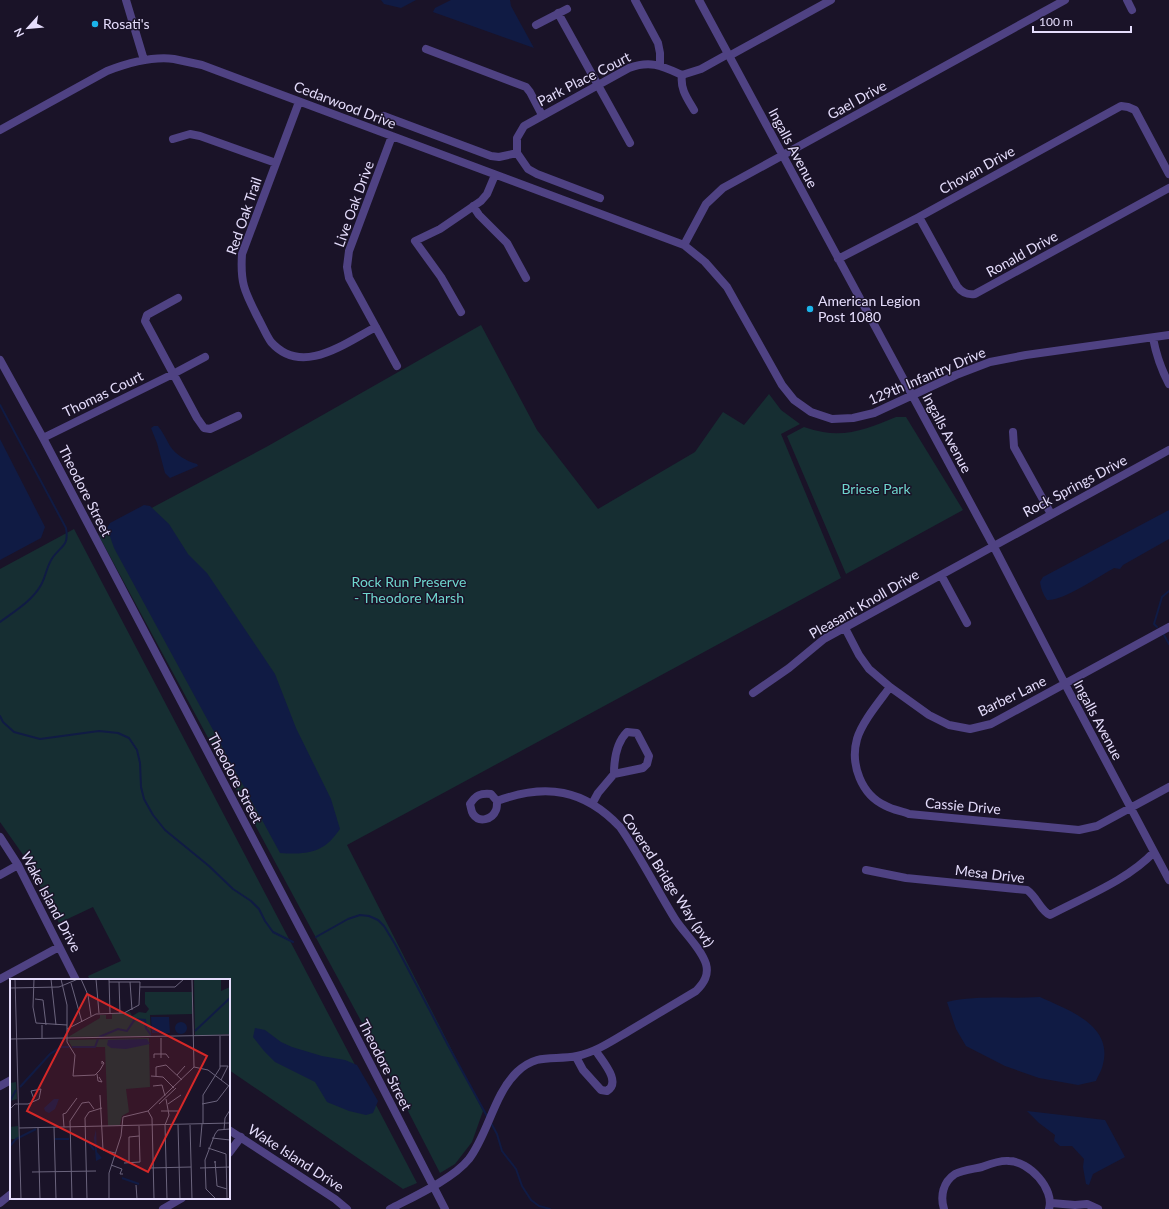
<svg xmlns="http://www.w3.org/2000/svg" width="1169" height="1209" viewBox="0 0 1169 1209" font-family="Lato,sans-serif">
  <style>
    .green { fill: #162e32 }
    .water { fill: #101b44 }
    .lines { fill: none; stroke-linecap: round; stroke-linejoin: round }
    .stream { stroke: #101b44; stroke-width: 2 }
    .minor { stroke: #4f4283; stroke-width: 8 }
    .poi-dot { fill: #1bb4ea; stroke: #1a1328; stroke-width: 1.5 }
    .labels { text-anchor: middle; stroke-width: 3; stroke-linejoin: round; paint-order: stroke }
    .poi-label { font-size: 14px; fill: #e5ddfc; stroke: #1a1328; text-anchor: start }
    .street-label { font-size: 14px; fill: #e5ddfc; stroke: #1a1328 }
    .park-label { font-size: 14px; fill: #6ed6cd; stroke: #1a1328 }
    .inset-river { fill: none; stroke: #101b44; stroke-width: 2 }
    .inset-road { fill: none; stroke: #6b647d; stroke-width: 1 }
    .view { fill: #d62828; fill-opacity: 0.15; stroke: #d62828; stroke-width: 2 }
    .inset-edge { fill: none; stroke: #e5ddfc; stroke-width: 2 }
  </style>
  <rect width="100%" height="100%" fill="#1a1328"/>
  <path class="green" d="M481,325L537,430L598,509L695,452L723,412L744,425L769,394L781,410L800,424L781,434L841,578L347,845L483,1111L472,1142L455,1164L440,1173L374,1045L99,536L268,446Z
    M896,417H906L963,510L846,574L787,436L804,427C810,429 817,431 823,432C848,437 872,427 896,417Z
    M74,529L417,1183L403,1189L229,1070V980H90L88,976L121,961L93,907L59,923L26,859L0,822V569Z"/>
  <path class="water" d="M381,0H416L401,8L384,4Z
    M451,0H510L511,6L534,48L433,12L435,8Z
    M154,426H158C163,432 166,439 170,446C176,455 186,461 197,464L198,466L170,478L165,473L157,443L151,428Z
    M0,439L45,527L41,538L0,560Z
    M144,505L150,506L169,524L188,554L207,573L275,674L296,728L331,799L340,829C336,834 332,840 328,843C314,855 296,854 280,853L114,548L107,528L110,523Z
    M1169,510V539L1123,565L1120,569L1114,568C1100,576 1061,602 1047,600C1043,594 1041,589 1040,582L1043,577Z
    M1040,997C1068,1010 1113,1025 1103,1064C1102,1070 1098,1076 1096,1081L1078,1085L1039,1078L1005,1066L966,1046L956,1029L947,1002C977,995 1009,999 1040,997Z
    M255,1028L265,1030L281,1042L292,1047L322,1056L345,1060L357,1065L378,1101L373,1113L366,1115L349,1111L327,1102L315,1082L275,1062L264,1051L253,1037Z
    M1027,1111L1105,1120L1125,1157L1093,1174L1089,1185L1086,1184L1083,1167L1084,1159L1072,1146H1060L1054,1141L1055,1135L1039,1123Z"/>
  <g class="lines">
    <path class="stream" d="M0,405L66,528C69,546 62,545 53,557C47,565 46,576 41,585C32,601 15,611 0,622
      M1157,627L1154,624L1162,597L1169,591
      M1164,635L1169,644
      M0,716L3,722L14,732L40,739L99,731L118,733L129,738L137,750L140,763L141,787L144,799L153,815L165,830L209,866L233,889L251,901L259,909L265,921L273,932L293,942
      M316,937L348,919L360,915L369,916L378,920L384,926L395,944L449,1047L488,1118
      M491,1123L497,1134L502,1151L516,1169L522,1186L531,1200L539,1206L550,1209"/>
    <path class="minor" d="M126,0L144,60
      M635,0L658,43L660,53V66
      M699,0L993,545L1065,684L1169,880
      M1127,0L1132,10
      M558,13L630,143
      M536,25L567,9
      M426,49L526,87L530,92L542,115
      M729,56L831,0
      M682,75C680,89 687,98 694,110
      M299,102L242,254C240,284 245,292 258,318C262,325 266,335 271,342C302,377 345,343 376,327
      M384,116L491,156L499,157L517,153
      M0,130L107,71C128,63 152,56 174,59C183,61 193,63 202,65L684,245L705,262L727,287L782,385L794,400L811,412L832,419L853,418L874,413L956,375L990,362L1026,355L1169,335
      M392,136L349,251L347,267L349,278L397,366
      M173,139L190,134L200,136L276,163
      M517,153V138L524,126L629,68C651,60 662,66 682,75L701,69L728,54
      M517,153L528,169L537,174L600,198
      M473,206L479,215L507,243L526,278
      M919,217L957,286C962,293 967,295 975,294L1169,188
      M684,245L706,204L723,188L1065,0
      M838,259L919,217L1121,106L1128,107L1135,110L1169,174
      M178,298L147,315L145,321L152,334L197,418L204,428L210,429L238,416
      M461,312L441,277L415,241L440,229L481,201L487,194L495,175
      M1153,338C1156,354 1161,369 1169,384
      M0,360L43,438L333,991L445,1209
      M1013,432L1014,447L1051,514
      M43,438L173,374L205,357
      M941,575L967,623
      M845,628L859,655L869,669L890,687L929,715L949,725L970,729L991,724L1169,627
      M890,687C879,702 862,722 857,739C850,764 861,795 886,806C893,810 902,811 909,814L1079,830L1097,826L1169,787
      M753,693L789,668L824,639L1169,450
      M592,804L598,793L614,774L643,768L647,764L649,756L637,733L627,732C616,743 614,759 614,774
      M0,837L18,865L76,980
      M866,870L906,878L1027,890C1037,897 1040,910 1050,915C1084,897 1128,880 1154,852
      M0,875L18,865
      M0,979L59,947
      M576,1057L583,1070L601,1090L607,1091C622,1082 602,1061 596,1051
      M0,1086L11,1080
      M229,1130L335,1199L347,1209
      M229,1153L241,1137
      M0,1203L11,1194
      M1051,1203L1075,1205L1087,1204L1098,1209
      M163,1209L182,1198
      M390,1209C413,1197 453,1179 469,1159C488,1134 494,1094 517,1072C538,1052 554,1061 577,1056C596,1052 612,1041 629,1031C651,1018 674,1004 696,991C704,983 709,975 706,964C701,948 684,933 675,919C656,888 640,856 620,827C584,789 546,783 497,801L491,794C480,793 476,795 470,804C471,807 471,811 473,814C479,823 492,820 496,810C497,808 497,804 497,801
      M944,1209C940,1196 943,1182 955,1174C963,1170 974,1169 982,1167C990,1164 1000,1160 1009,1161C1029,1161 1055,1189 1049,1209"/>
  </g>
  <g class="poi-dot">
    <circle cx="95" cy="24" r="4"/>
    <circle cx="810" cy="309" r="4"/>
  </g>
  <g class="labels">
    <g class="poi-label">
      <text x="103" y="29">Rosati's</text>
      <text x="818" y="306">American Legion<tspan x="818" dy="16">Post 1080</tspan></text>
    </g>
    <g class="street-label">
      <text transform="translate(584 79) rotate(-27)" y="5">Park Place Court</text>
      <text transform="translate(857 100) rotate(-29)" y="5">Gael Drive</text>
      <text transform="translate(345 105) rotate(21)" y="5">Cedarwood Drive</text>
      <text transform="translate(793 148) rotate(62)" y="5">Ingalls Avenue</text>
      <text transform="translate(977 170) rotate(-29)" y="5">Chovan Drive</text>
      <text transform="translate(354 204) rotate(-70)" y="5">Live Oak Drive</text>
      <text transform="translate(244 216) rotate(-71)" y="5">Red Oak Trail</text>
      <text transform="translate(1022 254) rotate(-29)" y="5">Ronald Drive</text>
      <text transform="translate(927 376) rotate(-23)" y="5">129th Infantry Drive</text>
      <text transform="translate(103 394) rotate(-26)" y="5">Thomas Court</text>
      <text transform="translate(947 433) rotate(62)" y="5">Ingalls Avenue</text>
      <text transform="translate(1075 486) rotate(-28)" y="5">Rock Springs Drive</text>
      <text transform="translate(85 491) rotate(63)" y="5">Theodore Street</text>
      <text transform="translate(864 604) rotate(-30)" y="5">Pleasant Knoll Drive</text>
      <text transform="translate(1012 696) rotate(-26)" y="5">Barber Lane</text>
      <text transform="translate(1098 720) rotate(62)" y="5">Ingalls Avenue</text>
      <text transform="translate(235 778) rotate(62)" y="5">Theodore Street</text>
      <text transform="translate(963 806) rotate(5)" y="5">Cassie Drive</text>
      <text transform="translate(990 874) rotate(7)" y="5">Mesa Drive</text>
      <text transform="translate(668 880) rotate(57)" y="5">Covered Bridge Way (pvt)</text>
      <text transform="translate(51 902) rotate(62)" y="5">Wake Island Drive</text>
      <text transform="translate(385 1065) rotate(63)" y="5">Theodore Street</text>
      <text transform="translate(296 1158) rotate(33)" y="5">Wake Island Drive</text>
    </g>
    <g class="park-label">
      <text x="876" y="494">Briese Park</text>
      <text x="409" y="587">Rock Run Preserve<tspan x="409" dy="16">- Theodore Marsh</tspan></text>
    </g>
  </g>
  <g transform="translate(10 979)">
    <rect width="220" height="220" fill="#1a1328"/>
    <path d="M184,0H211V12L220,8V55L185,57ZM135,13H182V35L140,36L141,57L58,58L90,39V36H96V40H102V35L120,33L122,37L129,33L136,34L139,30L135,25ZM139,59L140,108L116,110L119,133L112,137L110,146L98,147L95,68H62L58,61ZM6,103L7,120L0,122V104ZM8,147L9,160H0V148Z" fill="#162e32"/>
    <path d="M141,38H159L160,54H142ZM165 49a6 6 0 1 1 12 0a6 6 0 1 1-12 0ZM98,61L137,60L140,65L116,70L101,69L97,66ZM44,120H49L45,130L39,134L35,132L34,129ZM86,150L87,173L92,179L86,182L84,159Z" fill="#101b44"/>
    <path class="inset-river" d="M185,52L220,19M89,58L108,50L117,52L125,40L135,41L136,49L141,56M62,68H85L88,60M10,108L40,75L51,68H59M0,122L6,111M45,160H59M76,160L84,171M0,167L6,160L26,150M112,199L129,205"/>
    <path class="inset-road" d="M5,0L11,220M24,0L23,28L26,44L57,46M41,0L46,46M51,0L57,26V63L65,76L63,97L85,96L90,91L94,84L92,82V85M71,0L78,16L81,37M86,0L89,34M99,0L100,34M109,3L110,34M120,3L122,31M61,4L72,43M130,8H165L174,0M0,9L49,8L68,0M25,20L33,21L36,46M32,46V60M57,50L86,35L114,34L129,26L130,3H99M0,60L220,56M144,79V75H156L159,79M151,79V59M210,87H218L211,101M184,88L198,91L219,107M87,95L88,102L92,103L89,98M167,96L175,87M141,97L153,98L164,109M146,97V88L156,86L172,101M143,107L152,106L155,117M90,116L93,171L105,174M149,125L166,109M158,125L171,116M192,125L207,122L220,105M0,130L5,125H18L29,120L31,110L21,112L24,120M138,132L142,139L144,220M151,132H168M193,145V116L210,89V57M155,146L157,220M155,146L159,136L156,120M168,146L170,220M180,146L182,220M44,148L46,220M54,148L53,135L56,134L67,119M9,149L220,144M28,149L30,220M214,151L215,139L220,131M202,159L220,161M190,168L192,145M198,169L216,175L217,220M114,184L130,183L129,147M119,184V158L129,157M205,184V182L207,207L217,210M101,186L112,190L110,195H113M139,189L181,188M190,189L220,188M22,193L86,192M126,206L127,220M62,220L60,142L72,124L79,123L84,130M77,220L75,139L79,133L92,129M99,220V194L111,157L113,138L138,132L184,88L182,0M206,220L196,210L195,181L205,155L208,151L220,150"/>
    <path class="view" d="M77,15L197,77L138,193L17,132Z"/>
    <rect width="220" height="220" class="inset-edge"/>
  </g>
  <g transform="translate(28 28) rotate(243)" stroke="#1a1328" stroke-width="3" paint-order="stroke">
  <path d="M0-3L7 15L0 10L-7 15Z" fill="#e5ddfc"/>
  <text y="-6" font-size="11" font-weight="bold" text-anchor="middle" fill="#e5ddfc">N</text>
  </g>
  <path d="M1033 26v6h98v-6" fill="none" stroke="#e5ddfc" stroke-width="2"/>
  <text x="1039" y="26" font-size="12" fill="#e5ddfc" stroke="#1a1328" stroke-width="3" paint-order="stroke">100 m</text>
</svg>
